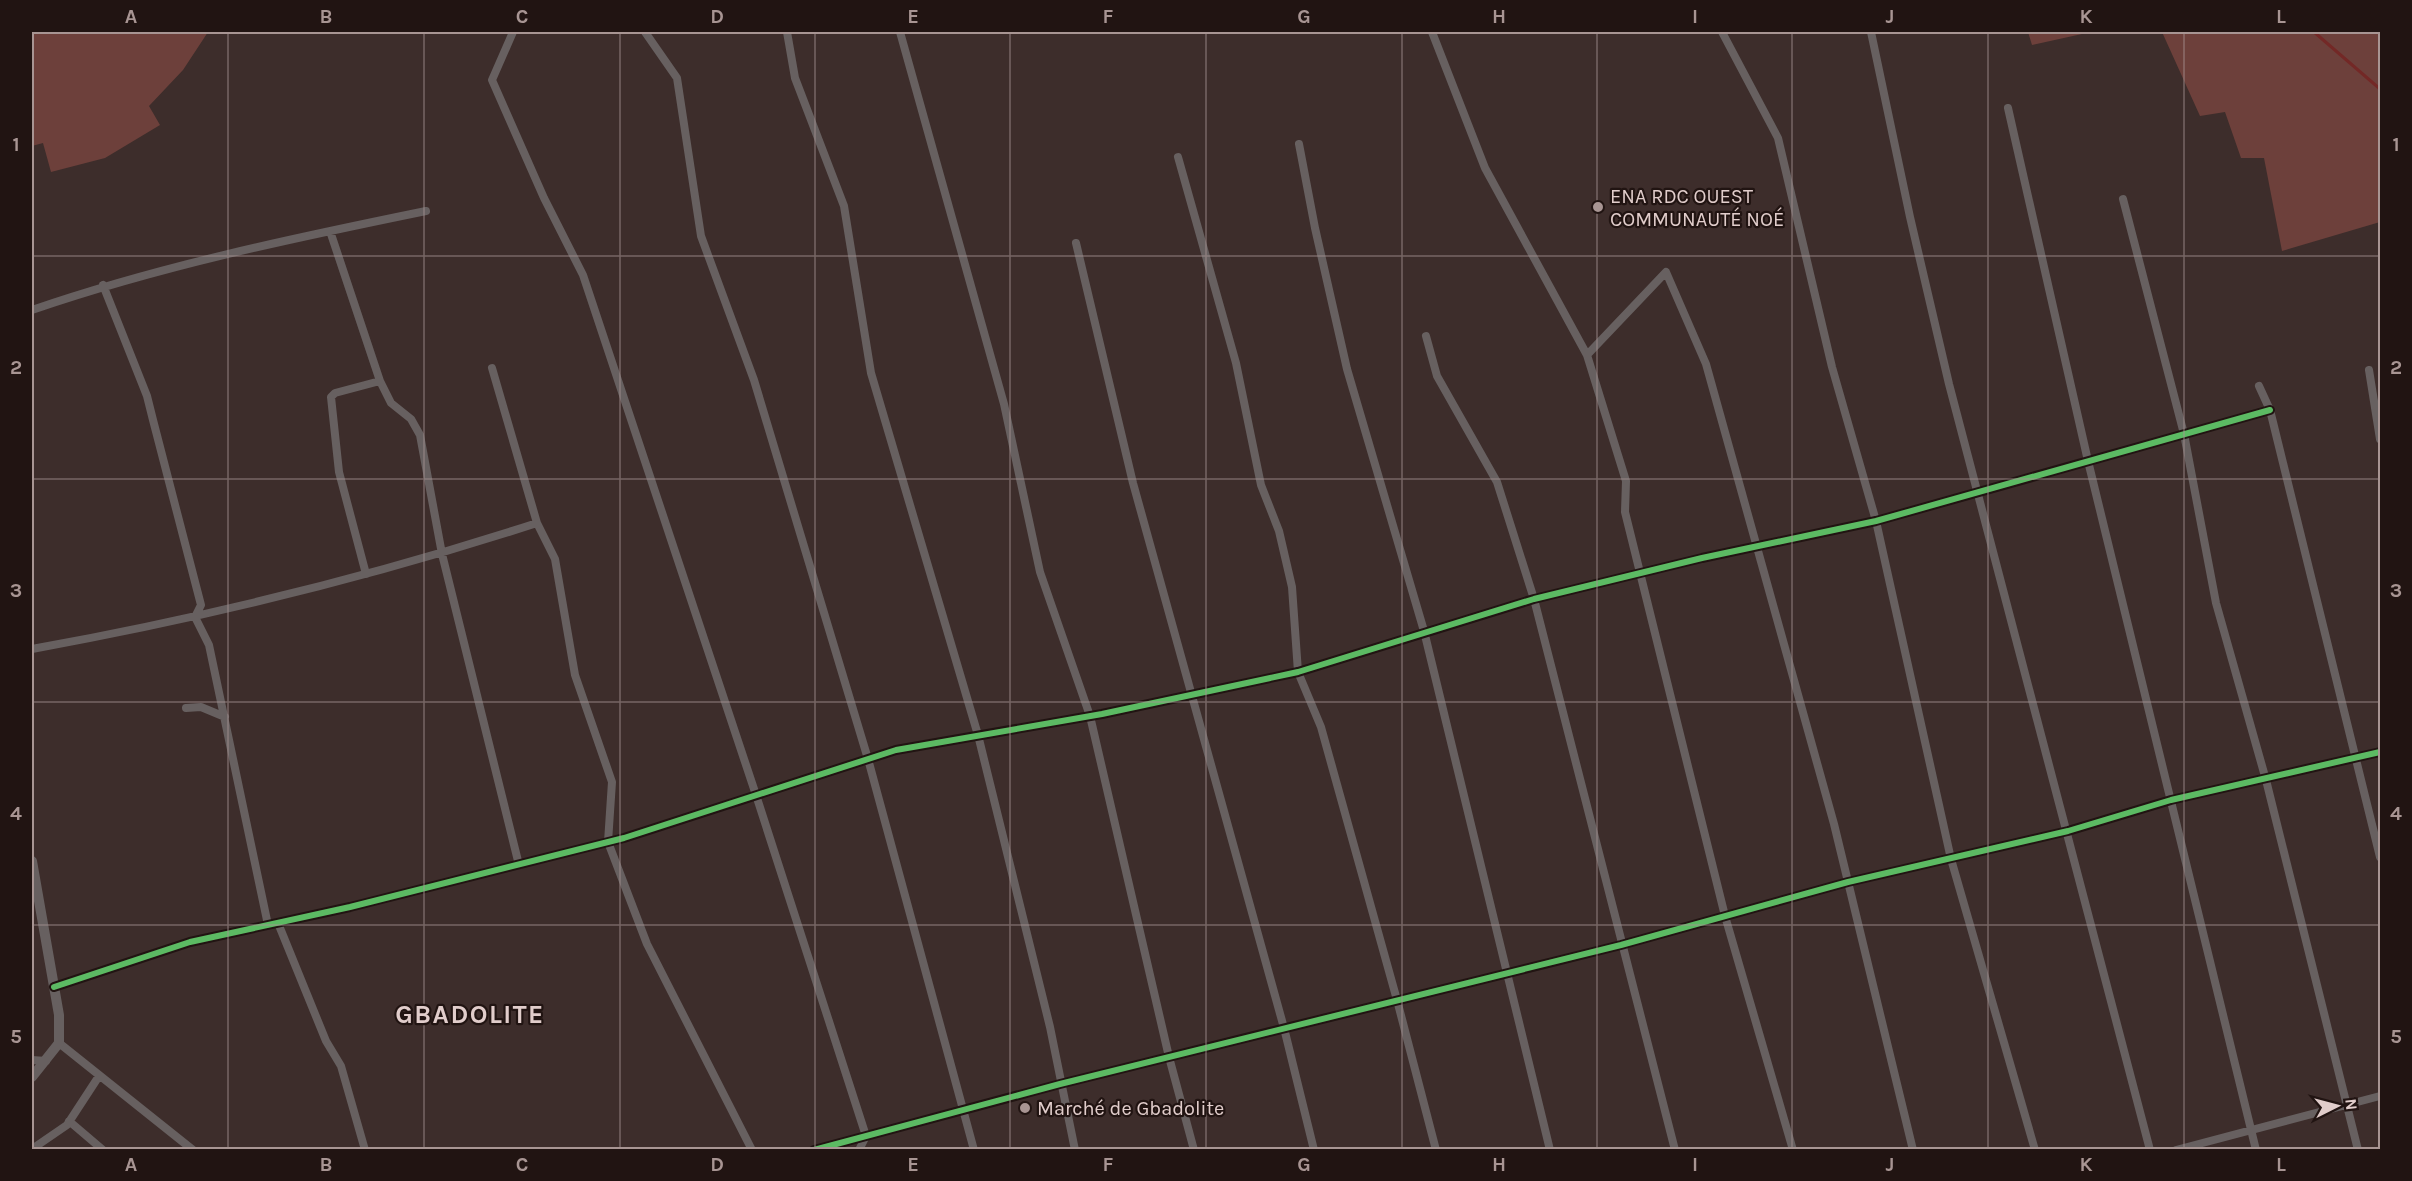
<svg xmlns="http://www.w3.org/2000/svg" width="2412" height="1181" viewBox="0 0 2412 1181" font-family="Karla,sans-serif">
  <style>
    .green { fill: #6d403b }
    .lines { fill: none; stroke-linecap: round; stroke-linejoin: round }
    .stream { stroke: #732826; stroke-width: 3 }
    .minor { stroke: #676060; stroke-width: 8 }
    .tertiary { stroke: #676060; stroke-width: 10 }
    .cycleway-casing { stroke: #211412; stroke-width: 10 }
    .cycleway { stroke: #5cba63; stroke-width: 6 }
    .grid { fill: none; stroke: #a89593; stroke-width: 1.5; stroke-opacity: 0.55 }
    .poi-dot { fill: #a89593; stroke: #211412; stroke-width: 2 }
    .labels { text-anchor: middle; stroke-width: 4.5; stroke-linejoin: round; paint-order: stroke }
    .poi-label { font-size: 20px; fill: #e1cdcb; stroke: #211412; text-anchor: start }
    .district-label { font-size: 26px; font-weight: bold; letter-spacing: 1.5px; fill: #e1cdcb; stroke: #211412 }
    .neatline { fill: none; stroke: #a89593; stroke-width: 2 }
    .grid-label { font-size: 20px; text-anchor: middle; font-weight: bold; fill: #a89593 }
  </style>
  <rect width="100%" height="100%" fill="#3d2d2b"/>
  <path class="green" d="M32,32H208L183,70L149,106L160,125L105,158L51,172L43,143L32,146Z
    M2028,32H2091L2032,45Z
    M2162,32H2380V222L2282,251L2264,158H2241L2225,112L2200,116Z"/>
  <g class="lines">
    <path class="stream" d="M2314,32L2380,89"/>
    <path class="minor" d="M513,32L492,80L544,198L583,275L756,795L866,1136L859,1150
      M645,32L677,78L701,236L754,380L868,759L974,1150
      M787,32L795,78L844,206L871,373L978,735L1050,1027L1075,1150
      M900,32L1004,404L1040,572L1090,716L1169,1057L1194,1150
      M1432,32L1485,168L1587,355L1626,481L1625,512L1725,916L1793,1150
      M1722,32L1778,138L1832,367L1876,521L1951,859L2035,1150
      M1871,32L1910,217L1949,384L2150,1150
      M2008,108L2088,461L2256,1150
      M1299,144L1315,228L1347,369L1424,631L1550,1150
      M1178,157L1236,363L1261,485L1279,531L1292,587L1298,672L1321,727L1397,1000L1436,1150
      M2123,199L2184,434L2216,603L2266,780L2358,1150
      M330,231L380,381L391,403L411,419L420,435L442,554L519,865
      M1076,243L1133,483L1284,1028L1314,1150
      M103,285L147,396L153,420L201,605L195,617L209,645L268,925
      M32,310C160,266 294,238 426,211
      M1426,336L1437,376L1497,482L1534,599L1675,1150
      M1587,355L1666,272L1706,364L1834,824L1913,1150
      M492,368L537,523L555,559L575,675L612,782L608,842L647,944L752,1150
      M2369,370L2380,439
      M2259,386L2270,410L2380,857
      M366,574L339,472L331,397L335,393L380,381
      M32,649C203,618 371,577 537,523
      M186,708L201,707L225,717
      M278,923L326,1041L341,1066L365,1150
      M54,987L190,942L350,907L624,838L896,750L1102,714L1298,672L1534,599L1702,558L1876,521L2270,410
      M59,1043L193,1150
      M32,1060L46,1061
      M69,1121L103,1150
      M32,1149L67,1125L99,1076
      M814,1150L1060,1084L1621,945L1848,882L2068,831L2171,800L2380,752
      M2176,1150L2380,1096"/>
    <path class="tertiary" d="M32,861L59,1015V1043L32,1077"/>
    <g class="cycleway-casing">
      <path id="cycleway" d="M54,987L190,942L350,907L624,838L896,750L1102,714L1298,672L1534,599L1702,558L1876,521L2270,410
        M814,1150L1060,1084L1621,945L1848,882L2068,831L2171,800L2380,752"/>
    </g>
    <use href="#cycleway" class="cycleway"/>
  </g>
  <path class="grid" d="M228,32V1150M424,32V1150M620,32V1150M815,32V1150M1010,32V1150M1206,32V1150M1402,32V1150M1597,32V1150M1792,32V1150M1988,32V1150M2184,32V1150M32,256H2380M32,479H2380M32,702H2380M32,925H2380"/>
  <g class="poi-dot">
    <circle cx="1598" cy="207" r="6"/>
    <circle cx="1025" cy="1108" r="6"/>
  </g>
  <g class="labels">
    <g class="poi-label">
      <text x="1610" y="203">ENA RDC OUEST<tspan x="1610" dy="23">COMMUNAUTÉ NOÉ</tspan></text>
      <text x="1037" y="1115">Marché de Gbadolite</text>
    </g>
    <g class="district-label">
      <text x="470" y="1023">GBADOLITE</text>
    </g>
  </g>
  <rect width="2412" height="1181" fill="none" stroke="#211412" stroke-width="66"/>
  <g transform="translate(2337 1106) rotate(84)" stroke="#211412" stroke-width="4.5" paint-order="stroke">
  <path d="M0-4.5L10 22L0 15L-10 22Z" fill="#e1cdcb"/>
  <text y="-9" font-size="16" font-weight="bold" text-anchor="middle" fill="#e1cdcb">N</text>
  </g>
  <rect x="33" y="33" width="2346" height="1115" class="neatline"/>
  <g class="grid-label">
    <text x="131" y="23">A</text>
    <text x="326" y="23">B</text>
    <text x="522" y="23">C</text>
    <text x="717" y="23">D</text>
    <text x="913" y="23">E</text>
    <text x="1108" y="23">F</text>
    <text x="1304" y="23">G</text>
    <text x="1499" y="23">H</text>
    <text x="1695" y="23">I</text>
    <text x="1890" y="23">J</text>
    <text x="2086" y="23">K</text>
    <text x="2281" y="23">L</text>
    <text x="16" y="151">1</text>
    <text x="2396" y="151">1</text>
    <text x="16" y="374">2</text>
    <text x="2396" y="374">2</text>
    <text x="16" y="597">3</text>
    <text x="2396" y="597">3</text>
    <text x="16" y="820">4</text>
    <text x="2396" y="820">4</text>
    <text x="16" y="1043">5</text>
    <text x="2396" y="1043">5</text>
    <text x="131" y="1171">A</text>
    <text x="326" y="1171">B</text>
    <text x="522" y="1171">C</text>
    <text x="717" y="1171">D</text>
    <text x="913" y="1171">E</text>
    <text x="1108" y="1171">F</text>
    <text x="1304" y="1171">G</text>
    <text x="1499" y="1171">H</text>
    <text x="1695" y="1171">I</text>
    <text x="1890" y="1171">J</text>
    <text x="2086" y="1171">K</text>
    <text x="2281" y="1171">L</text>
  </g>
</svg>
